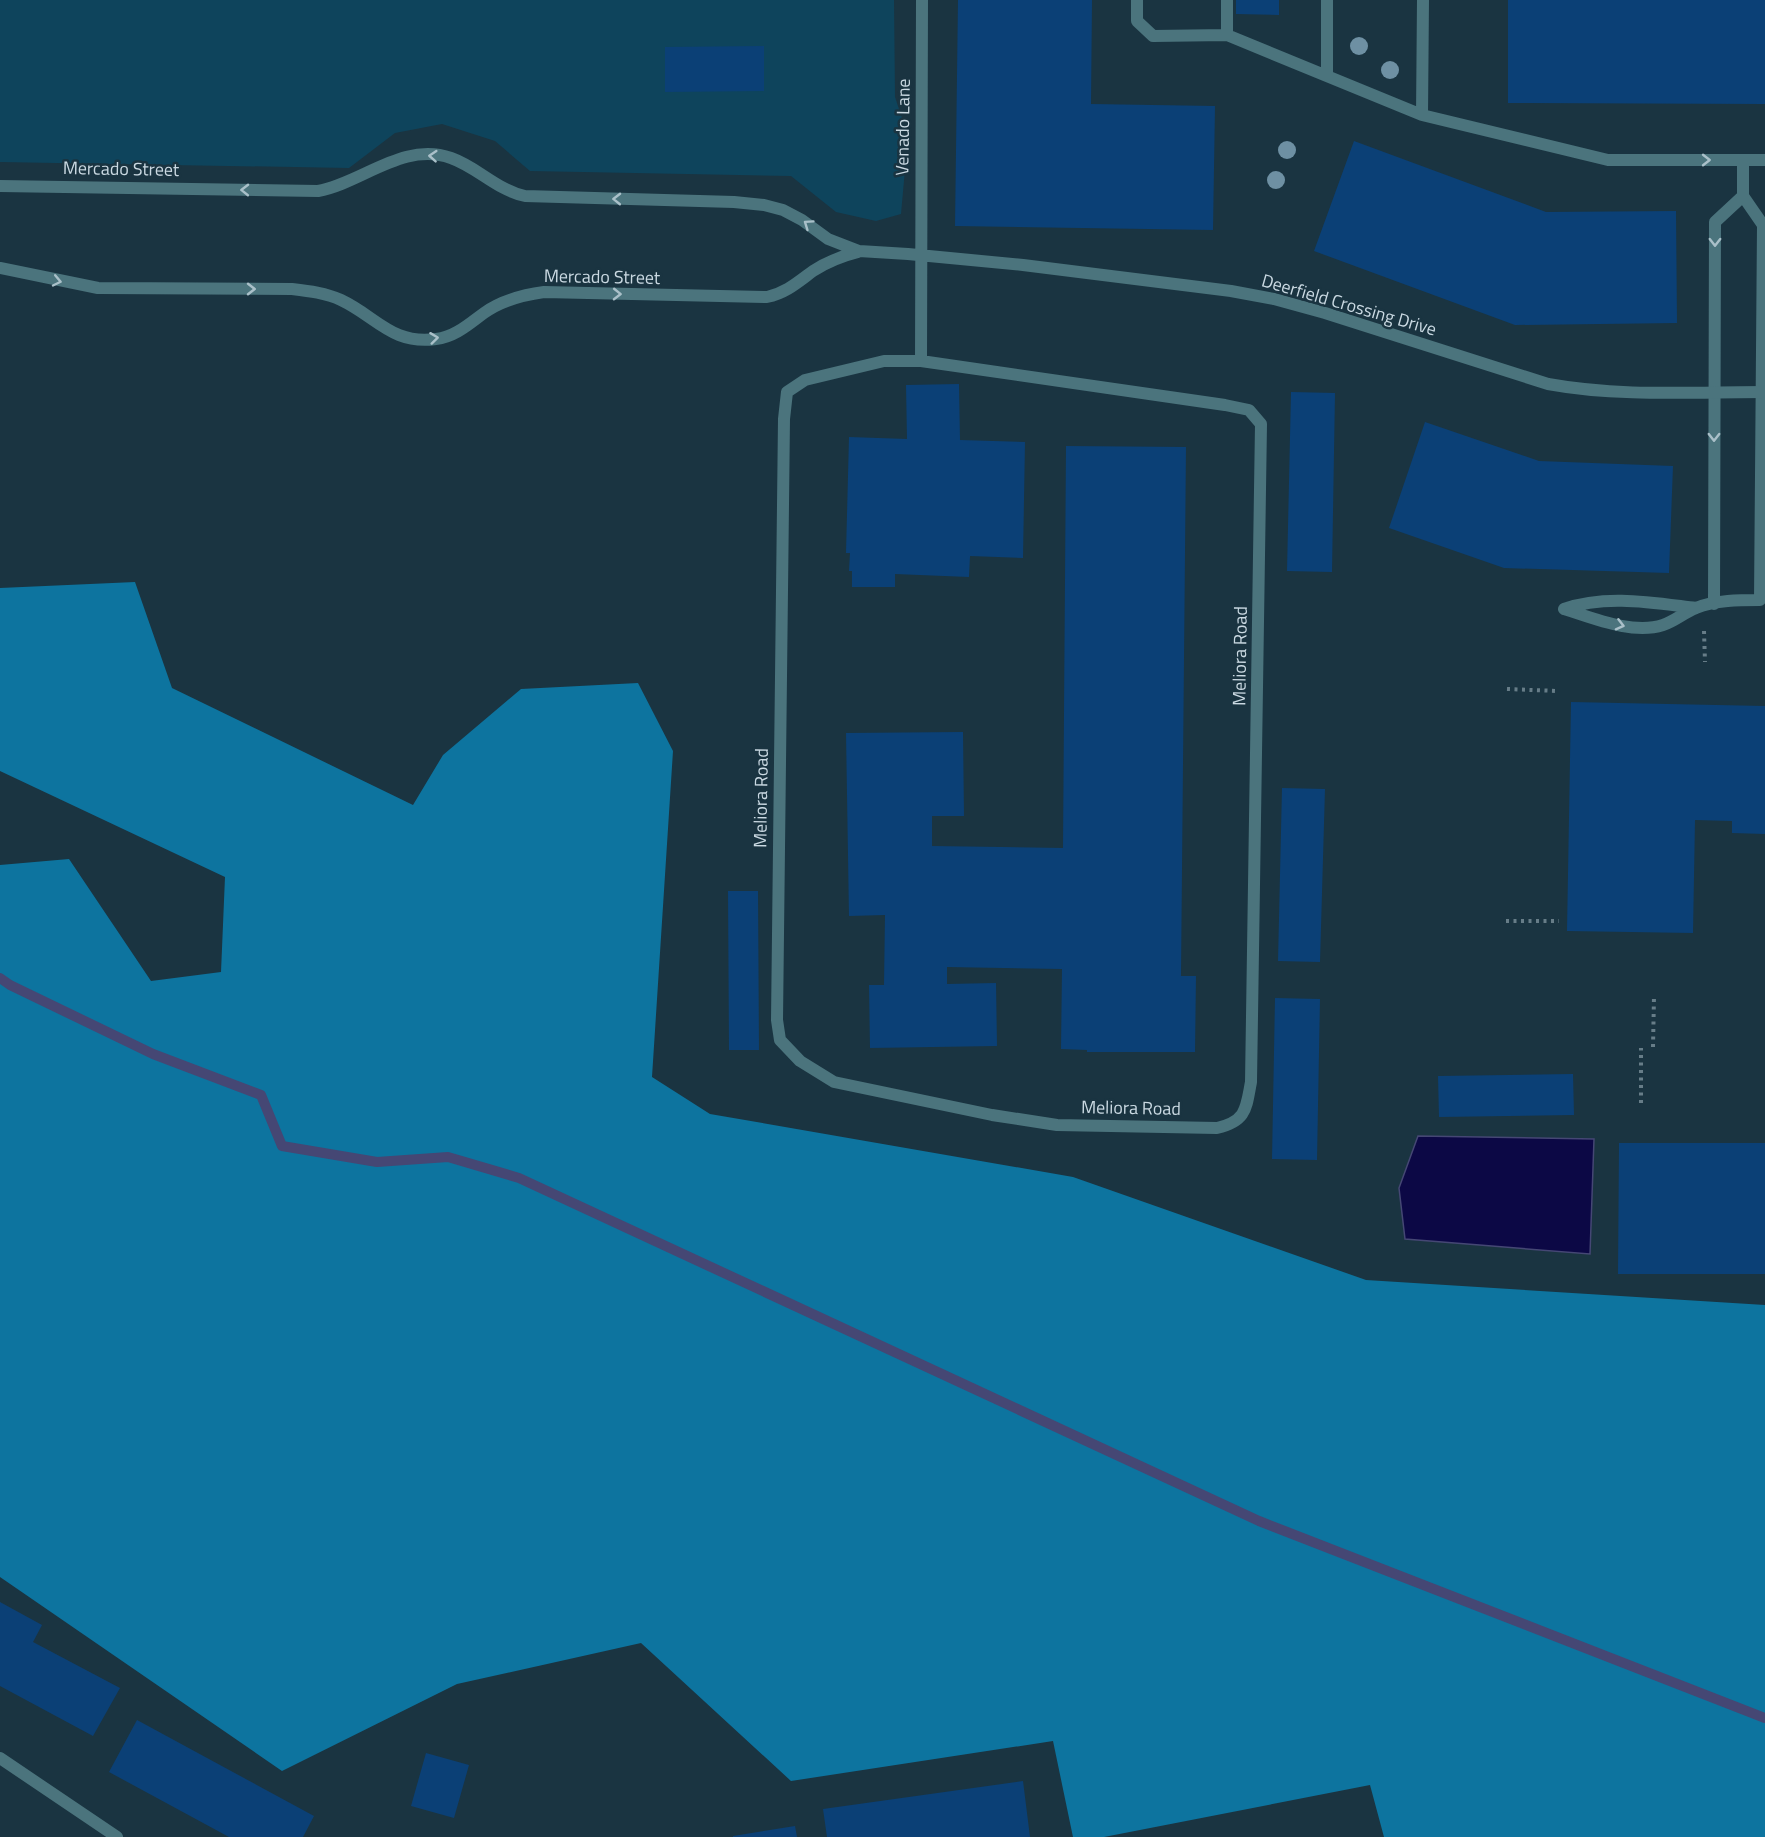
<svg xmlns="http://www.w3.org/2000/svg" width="1765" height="1837" viewBox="0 0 1765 1837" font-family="'Titillium Web',sans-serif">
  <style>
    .green { fill: #0e445c }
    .forest { fill: #0d749f }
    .water { fill: #0c0845; stroke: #454774; stroke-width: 1.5 }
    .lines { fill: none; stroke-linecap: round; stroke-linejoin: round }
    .stream { stroke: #454774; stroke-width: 10 }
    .building { fill: #0b4076 }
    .path { stroke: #677d88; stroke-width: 4; stroke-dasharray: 3 4.5; stroke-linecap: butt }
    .lane { stroke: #4b747d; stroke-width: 12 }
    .street { stroke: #4b747d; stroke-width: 12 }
    .tree { fill: #6e90a3 }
    .oneway { stroke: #aac0c9 }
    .labels { text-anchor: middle; stroke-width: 5; stroke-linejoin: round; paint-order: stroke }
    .street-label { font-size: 18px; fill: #cad9e2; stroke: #1a3441 }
  </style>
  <rect width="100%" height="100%" fill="#1a3441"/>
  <path class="green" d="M0,0H894L895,97L908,136L901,214L876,221L836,212L791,176L530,171L495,141L442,124L395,133L349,168L0,162Z"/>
  <path class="forest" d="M135,582L172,688L413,805L443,755L521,689L638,683L673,751L652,1077L710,1114L1073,1177L1366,1280L1765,1305V1837H1384L1370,1785L1104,1837H1073L1053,1741L791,1781L641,1643L457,1684L282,1771L0,1577V865L69,859L151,981L221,972L225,877L0,771V588Z"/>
  <path class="water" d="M1418,1136L1594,1139L1590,1254L1405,1239L1399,1188Z"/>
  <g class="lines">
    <path class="stream" d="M0,978L10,985L153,1054L261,1095L282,1146L377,1162L448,1157L519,1178L1259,1521L1765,1718"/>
  </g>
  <path class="building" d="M958,0H1092L1091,104L1215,106L1213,230L955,226Z
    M1236,0H1279V15L1236,14Z
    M1508,0H1765V104L1508,103Z
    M764,46V91L665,92V47Z
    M1354,141L1546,212L1676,211L1677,323L1515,325L1314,251Z
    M959,384L960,440L1025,442L1023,558L970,556L969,577L895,574V587H852V571H849L850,553H846L849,437L907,439L906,385Z
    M1291,392L1335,393L1332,572L1287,571Z
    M1425,422L1539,461L1673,466L1669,573L1504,568L1389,528Z
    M1066,446L1186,447L1181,976H1196L1195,1052H1087V1050L1061,1049L1062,969L947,967V984L996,983L997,1046L870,1048L869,985H884L885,915L849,916L846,733L963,732L964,816H932V846L1063,848Z
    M1571,702L1765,706V834L1732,833V821L1695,820L1693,933L1567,931Z
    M1282,788L1325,789L1320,962L1278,961Z
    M728,891H758L759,1050H729Z
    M1275,998L1320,999L1317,1160L1272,1159Z
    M1573,1074L1574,1115L1439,1117L1438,1076Z
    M1619,1143H1765V1274H1618Z
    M0,1602L42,1625L33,1642L120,1688L93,1736L0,1686Z
    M137,1720L314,1816L303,1837H229L109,1772Z
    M426,1753L469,1765L454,1818L411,1806Z
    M1023,1781L1030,1837H827L823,1809Z
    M795,1826L797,1837H733V1836Z"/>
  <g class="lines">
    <path class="path" d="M1704,631L1705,662
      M1507,689L1557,691
      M1506,921H1559
      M1653,1047L1654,996
      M1641,1103V1048"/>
    <path class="lane" d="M1137,0V21L1153,36L1227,35V0
      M1423,0L1422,115L1608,160H1765
      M1227,35L1422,115
      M1327,76V0
      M1714,604L1715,222L1743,196
      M1564,609C1593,618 1633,635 1663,625C1675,621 1685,612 1696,608C1715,600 1740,600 1760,600L1763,225L1743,196V160
      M1564,609C1606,594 1654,603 1696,608"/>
    <path class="street" d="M0,186L318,191C362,183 403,141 451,158C477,167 497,190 525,196L734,202L764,205L783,210L802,220L828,239L859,251L908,254L1023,265L1231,291L1274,299L1325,313L1548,384C1619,397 1693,392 1765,392
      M0,268L98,288L292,289C309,291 326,293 341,300C377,317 392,345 436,339C455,337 469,324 484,313C502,300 522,295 544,292L767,297C786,293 798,282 813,271C827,262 842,256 858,252
      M921,361L1225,405L1249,410L1261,424L1251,1082C1246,1108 1247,1121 1217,1128L1057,1125L992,1115L834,1082L800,1061L780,1040L777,1020L784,419L787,392L805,380L884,361H921L922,0
      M0,1758L117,1837"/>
  </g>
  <g class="tree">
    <circle cx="1359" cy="46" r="9"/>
    <circle cx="1390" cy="70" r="9"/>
    <circle cx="1287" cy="150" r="9"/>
    <circle cx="1276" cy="180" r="9"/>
  </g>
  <defs><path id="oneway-chevron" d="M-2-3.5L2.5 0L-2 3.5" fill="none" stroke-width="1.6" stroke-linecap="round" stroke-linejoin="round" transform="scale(1.5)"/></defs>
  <g class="oneway">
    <use href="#oneway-chevron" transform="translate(433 156) rotate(-176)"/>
    <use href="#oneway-chevron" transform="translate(1706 160)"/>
    <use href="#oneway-chevron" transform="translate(245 190) rotate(-179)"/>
    <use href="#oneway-chevron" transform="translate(617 199) rotate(-179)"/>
    <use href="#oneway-chevron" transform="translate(808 224) rotate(-145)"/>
    <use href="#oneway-chevron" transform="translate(1715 242) rotate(90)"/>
    <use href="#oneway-chevron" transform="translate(57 281) rotate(12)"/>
    <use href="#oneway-chevron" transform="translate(251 289)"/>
    <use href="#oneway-chevron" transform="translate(617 294) rotate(1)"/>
    <use href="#oneway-chevron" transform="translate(434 338) rotate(-7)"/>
    <use href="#oneway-chevron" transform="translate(1714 437) rotate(90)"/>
    <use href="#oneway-chevron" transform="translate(1620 625) rotate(14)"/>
  </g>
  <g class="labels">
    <g class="street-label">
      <text transform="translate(903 127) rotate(-89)" y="6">Venado Lane</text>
      <text transform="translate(121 169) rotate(1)" y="6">Mercado Street</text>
      <text transform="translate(602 277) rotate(1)" y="6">Mercado Street</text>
      <text transform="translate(1349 305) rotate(16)" y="6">Deerfield Crossing Drive</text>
      <text transform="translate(1240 656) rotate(-89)" y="6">Meliora Road</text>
      <text transform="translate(761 798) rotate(-89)" y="6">Meliora Road</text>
      <text transform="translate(1131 1108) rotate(1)" y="6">Meliora Road</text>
    </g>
  </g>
</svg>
